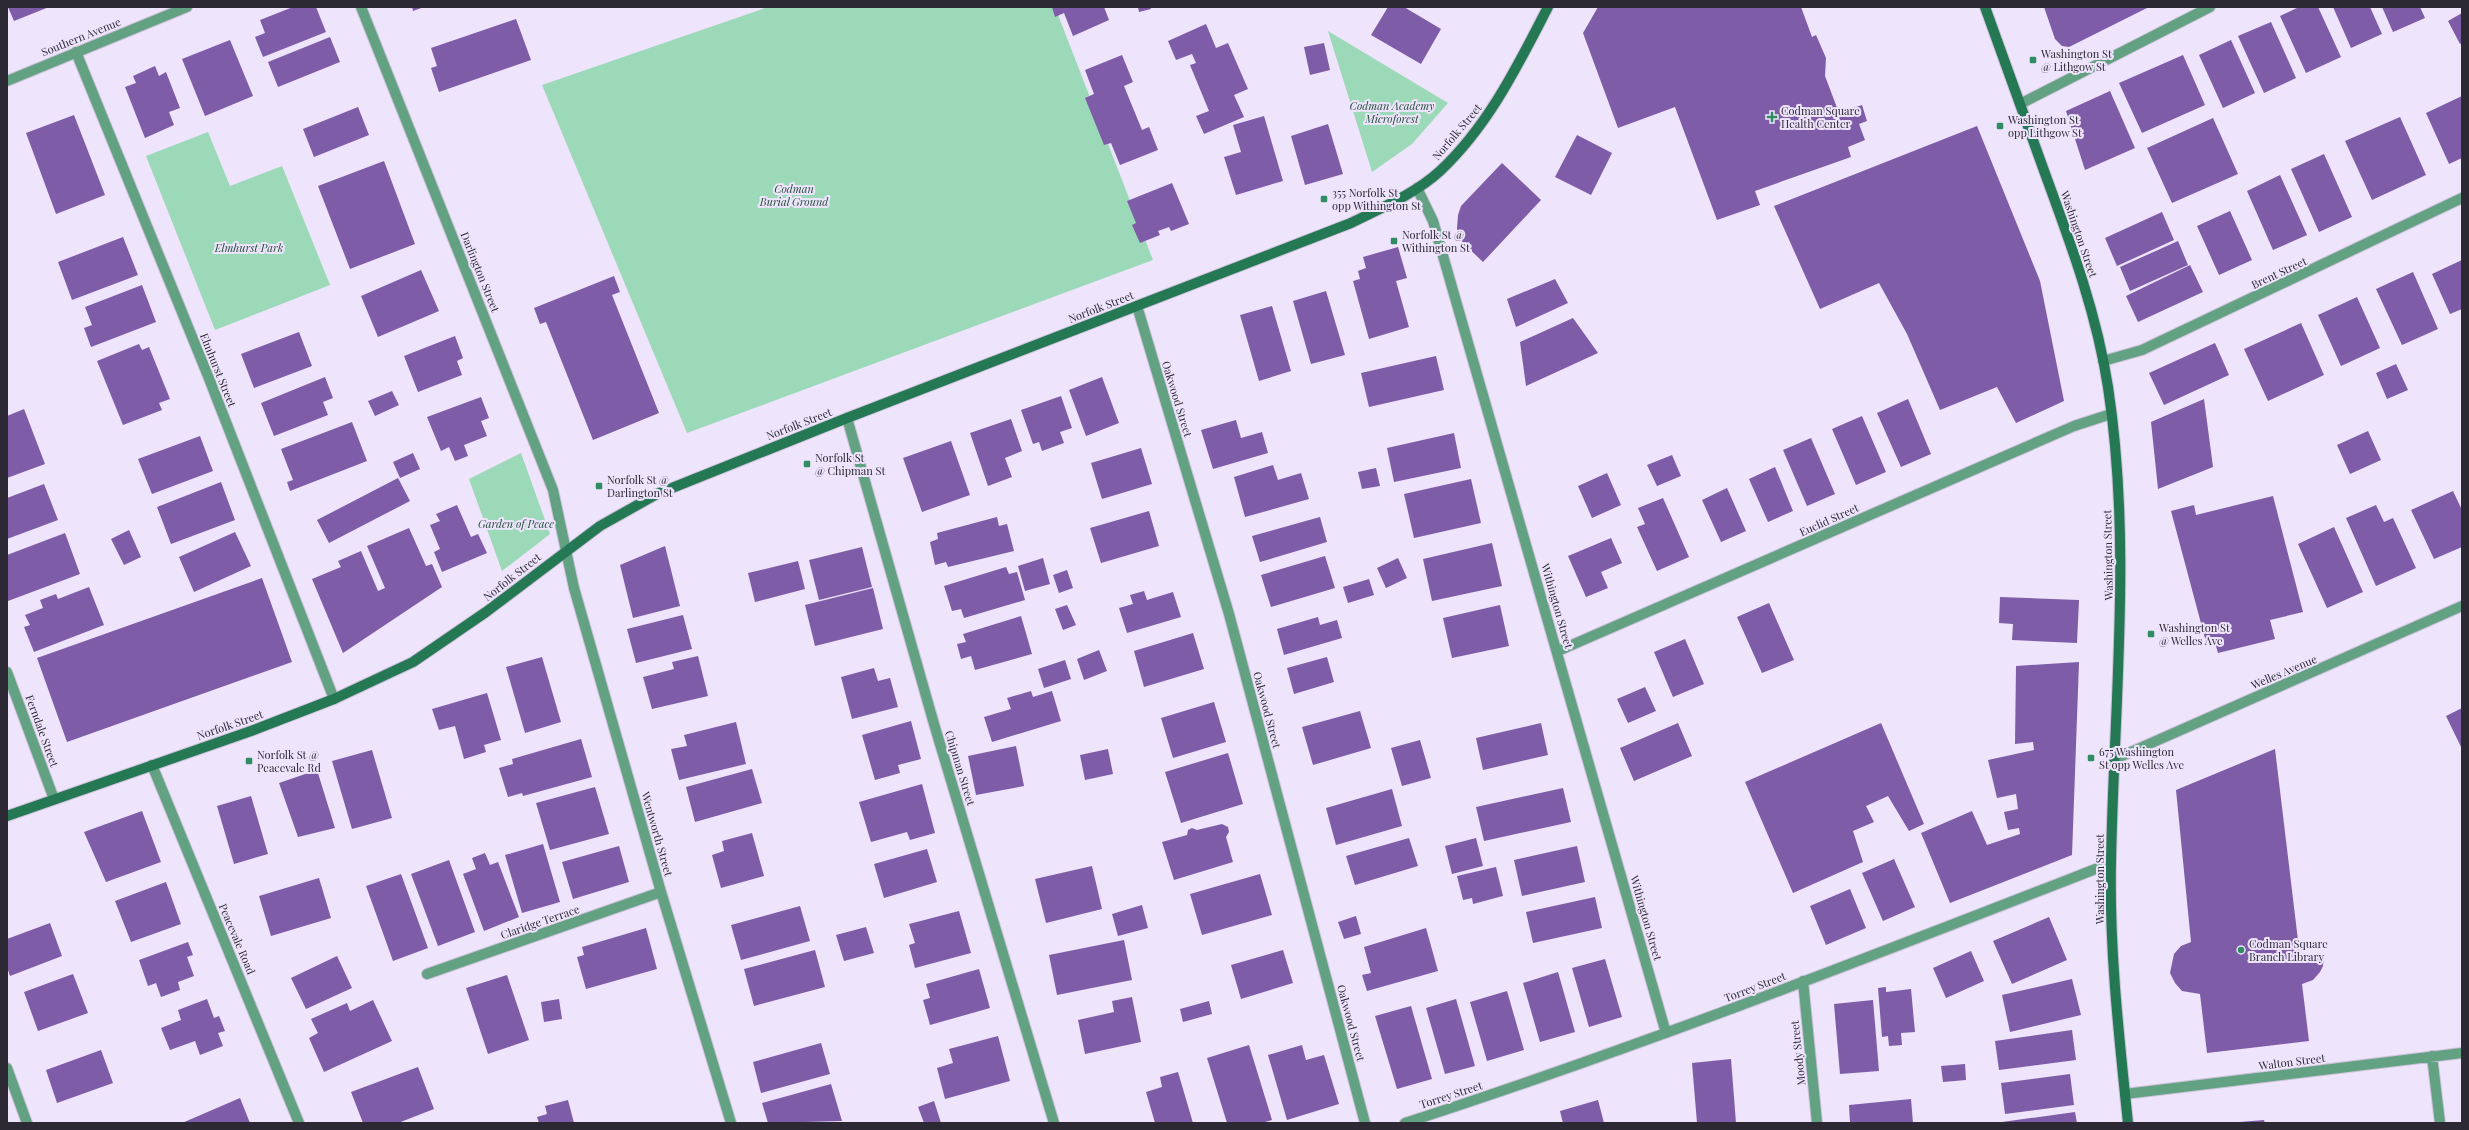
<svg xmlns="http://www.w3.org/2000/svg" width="2469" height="1130" viewBox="0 0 2469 1130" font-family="'Playfair Display',serif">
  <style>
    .green { fill: #9cd9b8 }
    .building { fill: #7e5ca8 }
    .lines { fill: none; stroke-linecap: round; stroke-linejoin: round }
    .minor-casing { stroke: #cbc2d8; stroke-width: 12 }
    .tertiary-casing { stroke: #cbc2d8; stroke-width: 12 }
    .secondary-casing { stroke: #cbc2d8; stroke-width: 12 }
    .minor { stroke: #62a181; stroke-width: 10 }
    .tertiary { stroke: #62a181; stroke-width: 10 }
    .secondary { stroke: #257854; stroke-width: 10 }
    .poi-dot { fill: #2f8c63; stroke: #eee4fc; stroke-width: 1.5 }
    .labels { text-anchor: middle; stroke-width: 4; stroke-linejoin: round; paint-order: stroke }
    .street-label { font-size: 11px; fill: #2d2934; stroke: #eee4fc }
    .poi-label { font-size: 11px; fill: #2d2934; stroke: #eee4fc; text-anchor: start }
    .park-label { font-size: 11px; font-style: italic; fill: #224d39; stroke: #eee4fc }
  </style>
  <rect width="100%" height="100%" fill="#eee4fc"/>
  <path class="green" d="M768,7H1055L1153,260L687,433L542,85Z
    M1328,31L1448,103L1412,144L1372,172Z
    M208,132L230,186L282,166L330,285L215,330L146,156Z
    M521,453L550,534L502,571L469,479Z"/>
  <path class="building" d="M8,7H49L14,21Z
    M293,7H316L326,32L263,57L255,37L265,33L260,20Z
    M412,7H424L413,11Z
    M1052,7H1104L1109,20L1073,36L1064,13L1055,17Z
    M1138,7H1150L1151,9L1139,12Z
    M1388,7H1404L1441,29L1421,64L1371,35Z
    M1598,7H1801L1812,37L1816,35L1826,58L1825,76L1839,113L1862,105L1867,121L1859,124L1865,140L1848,147L1851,157L1755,191L1760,205L1717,220L1675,107L1618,128L1583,33Z
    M2044,7H2149L2069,47L2062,46L2055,39Z
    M2299,7H2318L2341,57L2306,73L2280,16Z
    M2333,7H2370L2382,34L2351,48Z
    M2382,7H2420L2425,18L2393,32Z
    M2462,13V43L2460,44L2448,21Z
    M516,19L531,60L439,92L431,68L437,66L431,48Z
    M2271,22L2296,78L2264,93L2238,36Z
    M1206,24L1216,48L1228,43L1248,89L1234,95L1244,117L1204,134L1196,116L1209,111L1190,65L1196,63L1192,54L1176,60L1168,41Z
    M330,37L340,62L278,87L268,62Z
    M230,40L253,96L205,116L182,59Z
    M2231,40L2255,93L2223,108L2199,55Z
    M1324,43L1330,70L1310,75L1304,47Z
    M1122,55L1133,82L1124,86L1142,130L1149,127L1158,150L1120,165L1111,143L1104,145L1085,98L1094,94L1085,70Z
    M2183,55L2205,105L2142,133L2119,83Z
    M155,66L159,76L166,72L180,108L169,112L174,125L145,138L125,87L136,83L133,76Z
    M2110,91L2135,148L2085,170L2066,111Z
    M2462,96V158L2449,164L2426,113Z
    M358,107L369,135L314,157L303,129Z
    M74,115L105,195L56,214L26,133Z
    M1264,116L1283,181L1236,195L1224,157L1241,152L1233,125Z
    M2400,117L2426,175L2372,200L2345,141Z
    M2213,118L2238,174L2172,203L2147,148Z
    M1328,124L1343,174L1305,185L1291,136Z
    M1977,126L2040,281L2064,401L2016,423L1997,387L1940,410L1907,334L1879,283L1820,309L1774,206Z
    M1577,135L1612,153L1591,195L1555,177Z
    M2324,154L2352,217L2319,232L2291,169Z
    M384,161L415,244L350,269L318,186Z
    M1502,163L1541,200L1483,262L1460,240L1457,229L1458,215L1461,206Z
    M2280,175L2307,235L2273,250L2247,191Z
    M1172,183L1189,224L1171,231L1169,227L1158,231L1160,235L1140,243L1132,225L1136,223L1127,201Z
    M2230,211L2252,260L2219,275L2197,226Z
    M2162,212L2174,240L2117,266L2105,238Z
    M123,237L138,275L72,300L58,262Z
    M2178,241L2188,265L2130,291L2120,267Z
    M1398,247L1407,278L1396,281L1409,327L1369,339L1353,281L1360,279L1358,271L1366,268L1363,257Z
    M2462,260V309L2450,314L2432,274Z
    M2190,265L2203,292L2138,322L2126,296Z
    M421,270L439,311L378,337L361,296Z
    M2413,272L2438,329L2402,345L2376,289Z
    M614,276L620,292L612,295L659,413L593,440L546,322L540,324L534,308Z
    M1555,279L1568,303L1516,327L1507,299Z
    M142,285L156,322L91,347L84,328L92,325L85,307Z
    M1326,291L1345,355L1311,364L1293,301Z
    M2357,297L2380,348L2341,366L2318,315Z
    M1272,306L1291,371L1259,381L1240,315Z
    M1573,318L1598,353L1526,386L1520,342Z
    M2301,323L2324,375L2268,401L2244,349Z
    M299,332L312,366L254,388L241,354Z
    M455,336L463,358L457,361L462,375L418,392L404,356Z
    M2215,343L2229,375L2164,405L2149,373Z
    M139,344L142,350L149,347L170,399L159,403L162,410L123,425L97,361Z
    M1436,356L1444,390L1369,407L1361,373Z
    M2396,364L2408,390L2387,399L2376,373Z
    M325,377L333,398L323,402L328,415L274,436L261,403Z
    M1102,377L1119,423L1086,436L1069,390Z
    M392,391L399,405L375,416L368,401Z
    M1061,396L1072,428L1060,432L1064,443L1042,451L1039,442L1033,444L1021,410Z
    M481,397L489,418L481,421L487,436L464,445L468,456L455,461L449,447L441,451L427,417Z
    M1908,399L1931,454L1901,467L1877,413Z
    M2204,399L2213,467L2158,489L2151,422Z
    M24,409L45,464L7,478V416Z
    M1862,416L1886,472L1856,485L1832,429Z
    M1011,419L1022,451L1005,458L1012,477L988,486L970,433Z
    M1236,420L1241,438L1262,432L1268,453L1213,469L1201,430Z
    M352,422L367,461L290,491L287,482L293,480L281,449Z
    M2368,431L2381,460L2350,474L2337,445Z
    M1454,433L1461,468L1394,482L1387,448Z
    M200,436L213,471L152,494L138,459Z
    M1811,438L1835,494L1807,506L1783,450Z
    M951,441L970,495L922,512L903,458Z
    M1141,448L1152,484L1102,499L1091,463Z
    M413,453L420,469L400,478L393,462Z
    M1672,455L1681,476L1657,486L1647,465Z
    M1273,465L1278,480L1301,473L1309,499L1245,517L1234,477Z
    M1775,467L1793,511L1768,522L1749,479Z
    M1376,468L1380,486L1362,489L1358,472Z
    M1607,473L1621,505L1592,518L1578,486Z
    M398,478L410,501L329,543L317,520Z
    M1471,479L1481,523L1414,538L1404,494Z
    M221,482L235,520L171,544L157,507Z
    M44,484L58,520L7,539V498Z
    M1727,488L1746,531L1721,542L1702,500Z
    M2453,491L2462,510V547L2434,559L2411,510Z
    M2273,496L2303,612L2270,620L2275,639L2218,653L2214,639L2206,642L2171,511L2194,505L2196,515Z
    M1663,498L1689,557L1657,571L1637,527L1645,524L1638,508Z
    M457,505L471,537L478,534L487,553L442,572L434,552L440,549L430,525L440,521L436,514Z
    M2376,505L2384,522L2393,518L2416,568L2376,586L2346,518Z
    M1149,511L1159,546L1101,563L1090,528Z
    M997,517L999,526L1007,524L1014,551L948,567L946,562L935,565L930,542L938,539L937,533Z
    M1320,517L1327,542L1260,562L1252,536Z
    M2334,527L2363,592L2327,608L2298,544Z
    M409,528L426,566L432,564L442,587L343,653L312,579L341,567L338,561L361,551L378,591L385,588L367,546Z
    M129,530L141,557L124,565L111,539Z
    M235,532L251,566L194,592L179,557Z
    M65,533L80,574L8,601L7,555Z
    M1611,538L1622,563L1601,572L1608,588L1586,597L1568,556Z
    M1492,543L1502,586L1432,601L1423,559Z
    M665,546L680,606L633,618L620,565Z
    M862,547L872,587L819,600L809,560Z
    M1325,556L1335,588L1271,607L1261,575Z
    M1043,558L1050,584L1025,591L1018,566Z
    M1398,558L1407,578L1386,588L1377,568Z
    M798,561L805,589L755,602L748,573Z
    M1006,567L1009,574L1017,572L1025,600L964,618L961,609L952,611L944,586Z
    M1067,570L1073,588L1059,593L1053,575Z
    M262,578L292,662L67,742L37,658Z
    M1369,579L1374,595L1348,603L1343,587Z
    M89,587L104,625L34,652L24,627L30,625L25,615L43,608L40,600L56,594L58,599Z
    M873,588L883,629L815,646L805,605Z
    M1144,591L1147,600L1173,592L1181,617L1127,633L1119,608L1133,604L1130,595Z
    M2000,597L2079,600L2077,643L2012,640L2013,624L1999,623Z
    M1769,603L1794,660L1762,673L1737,617Z
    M1067,605L1076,625L1063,630L1055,609Z
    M1500,605L1509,646L1452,658L1443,618Z
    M683,615L692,649L636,663L627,629Z
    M1021,616L1032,654L975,670L971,656L961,659L957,644L966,642L963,634Z
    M1318,617L1320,625L1337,620L1342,638L1284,655L1277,629Z
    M1193,633L1204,669L1144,687L1134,651Z
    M1685,639L1704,684L1673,697L1654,652Z
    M1099,650L1107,671L1084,680L1077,659Z
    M698,656L708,696L652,709L643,677L674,669L672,662Z
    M542,657L561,722L525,733L506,667Z
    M1327,657L1334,682L1294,694L1287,668Z
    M1065,660L1071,679L1044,688L1038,669Z
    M2079,662L2072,855L1950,903L1921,833L1972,811L1987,845L2020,834L2019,828L2008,830L2004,812L2018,809L2016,794L1997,798L1988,760L2034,750L2033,742L2015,744L2016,666Z
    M874,668L878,681L890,678L898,707L852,719L841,677Z
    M1645,687L1656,711L1628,723L1617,699Z
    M1031,691L1033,697L1052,691L1061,721L992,742L984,717L1011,709L1007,698Z
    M487,693L501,740L484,745L486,752L464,759L455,726L439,730L432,709Z
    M1214,702L1226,742L1173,758L1161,718Z
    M2462,708V749L2446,716Z
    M1360,711L1371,748L1313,765L1302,727Z
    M911,721L921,759L898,765L900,773L875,780L862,735Z
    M736,722L746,764L679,780L671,749L687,746L684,735Z
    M1541,723L1548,755L1483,770L1476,738Z
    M1678,723L1692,756L1634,781L1620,748Z
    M1881,723L1924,824L1909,831L1888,796L1866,806L1874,822L1853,831L1863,862L1793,893L1745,782Z
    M581,739L592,777L523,796L522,793L508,797L499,768L513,764L512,759Z
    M1420,740L1431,778L1402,786L1391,748Z
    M1016,746L1024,786L976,795L968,756Z
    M1108,749L1113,774L1085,780L1080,755Z
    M2275,749L2300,957L2324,954L2323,966L2320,972L2313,980L2302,984L2309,1041L2207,1053L2200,994L2182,991L2175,983L2170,973L2174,954L2181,946L2191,942L2176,790Z
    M372,750L392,818L352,829L332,761Z
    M1228,753L1243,804L1181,823L1165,772Z
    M752,769L762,803L695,822L686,787Z
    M317,770L335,828L298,837L279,783Z
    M922,784L935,833L910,840L907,832L871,842L859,802Z
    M595,787L609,834L550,850L536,803Z
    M1563,788L1571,822L1484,841L1476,807Z
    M1392,789L1402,826L1336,845L1326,808Z
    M251,796L268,854L234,864L217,806Z
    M142,811L161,862L106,882L84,832Z
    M1222,824L1228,827L1229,832L1226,837L1233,862L1174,880L1162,842L1187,835L1188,830L1192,828L1197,830Z
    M752,833L764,876L721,888L712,855L724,851L722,841Z
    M1409,838L1418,866L1355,885L1346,856Z
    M1476,838L1483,866L1452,874L1445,846Z
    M543,844L560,902L522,913L505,855Z
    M619,846L629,882L573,899L562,862Z
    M1577,846L1585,882L1522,896L1514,860Z
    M927,849L937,882L884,898L874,864Z
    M485,853L490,865L498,862L519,917L484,931L463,874L476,869L472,858Z
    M1894,859L1915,907L1883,921L1862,873Z
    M449,860L475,932L438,946L411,874Z
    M1092,866L1102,909L1046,923L1035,879Z
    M1496,867L1503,896L1473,904L1472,898L1463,900L1457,876Z
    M401,874L428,948L393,961L366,886Z
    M1260,874L1272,915L1202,935L1190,894Z
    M319,878L331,918L271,936L259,896Z
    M166,882L181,924L131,942L115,901Z
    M1850,889L1866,928L1826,945L1810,906Z
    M1595,897L1602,928L1533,943L1526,912Z
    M1142,905L1148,928L1118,936L1112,914Z
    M800,906L810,941L741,960L731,925Z
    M959,911L971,953L915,968L909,945L915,943L909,924Z
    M1356,916L1361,934L1344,939L1338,922Z
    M2049,917L2067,960L2012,984L1993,941Z
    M50,923L62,956L10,976L7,967V939Z
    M866,927L874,953L844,961L836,935Z
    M646,928L657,969L586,989L577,957L584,955L582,947Z
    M1426,928L1438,971L1367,991L1362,975L1371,973L1364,947Z
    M1124,940L1132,980L1057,995L1049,955Z
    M188,942L193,955L187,957L194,976L178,982L180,990L161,997L156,983L148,986L139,960Z
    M815,950L825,987L754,1006L744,969Z
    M1283,950L1293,983L1241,999L1231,965Z
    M1971,951L1984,981L1946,998L1933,968Z
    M337,956L352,988L306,1009L291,978Z
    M1605,959L1622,1017L1589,1027L1572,968Z
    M979,969L990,1008L930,1025L923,1000L930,998L926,984Z
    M1558,972L1575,1032L1540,1042L1523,983Z
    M73,974L88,1013L38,1031L24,992Z
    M507,975L529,1040L488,1054L466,988Z
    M2072,979L2081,1015L2010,1032L2002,995Z
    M1886,987V992L1911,989L1915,1032L1901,1033L1902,1045L1889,1046L1888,1036L1882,1037L1878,988Z
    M1507,991L1524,1050L1487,1061L1470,1002Z
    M1132,997L1141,1042L1085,1054L1078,1020L1114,1012L1112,1001Z
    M207,999L214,1018L219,1016L225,1031L218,1033L223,1046L200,1055L195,1041L170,1050L161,1028L181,1020L178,1010Z
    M559,999L562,1019L544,1022L541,1002Z
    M1456,999L1475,1066L1445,1074L1426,1008Z
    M373,1000L392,1041L324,1072L309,1038L318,1033L311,1019L347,1003L350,1011Z
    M1873,1000L1879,1071L1840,1074L1834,1004Z
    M1209,1001L1212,1014L1183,1022L1180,1009Z
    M1411,1006L1432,1079L1397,1089L1375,1016Z
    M2072,1030L2076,1060L1999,1070L1995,1041Z
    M998,1036L1010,1081L945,1099L937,1068L953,1063L949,1049Z
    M821,1043L830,1074L761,1093L753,1062Z
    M1249,1045L1272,1120L1262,1123H1227L1207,1058Z
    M1302,1045L1306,1060L1324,1055L1339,1104L1287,1120L1268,1055Z
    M101,1050L113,1083L57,1103L46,1070Z
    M1731,1059L1736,1123H1697L1692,1063Z
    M1965,1064L1966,1080L1943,1082L1941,1066Z
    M418,1067L434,1109L398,1123H363L351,1092Z
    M1178,1072L1193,1123H1155L1146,1092L1162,1087L1160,1077Z
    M2070,1074L2074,1105L2005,1114L2001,1083Z
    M831,1084L842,1121L768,1123L762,1103Z
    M240,1098L250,1123H182Z
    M1911,1099L1913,1123H1850L1849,1105Z
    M568,1100L574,1123H539L537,1117L547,1114L545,1106Z
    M1598,1100L1604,1123H1563L1560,1111Z
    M934,1101L941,1123H924L918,1107Z
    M2075,1112L2077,1123H2002V1122Z
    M2264,1120L2265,1123H2240V1122Z"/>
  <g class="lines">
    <g class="minor-casing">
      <path id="minor" d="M361,7L553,490L574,588L661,892L731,1123
        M76,52L208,376L334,699
        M7,81L187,7
        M2020,104L2210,7
        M1417,188L1433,221L1666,1033
        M1137,306L1229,614L1365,1123
        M2103,361L2142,350L2462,198
        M847,418L934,724L1054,1123
        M1558,651L2074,426L2111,414
        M7,672L54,799
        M152,765L299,1123
        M427,974L661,892
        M1803,981L1817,1123
        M2432,1056L2440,1123
        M7,1068L27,1123
        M2125,1094L2462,1053
        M1405,1123C1643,1046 1877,954 2111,863"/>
    </g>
    <g class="tertiary-casing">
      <path id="tertiary" d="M2115,759L2462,606"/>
    </g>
    <g class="secondary-casing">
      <path id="secondary" d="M1985,7C2006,64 2026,122 2047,179C2072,247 2097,315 2108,387C2132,544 2114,703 2111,861C2109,948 2119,1036 2128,1123
        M7,816L251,731L334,699L413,662L486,612L600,526L657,494L847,418L1351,223C1381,208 1415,194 1440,171C1489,125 1518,65 1548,7"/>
    </g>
    <use href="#minor" class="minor"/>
    <use href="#tertiary" class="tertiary"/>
    <use href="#secondary" class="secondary"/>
  </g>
  <g class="poi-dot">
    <rect x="2029" y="56" width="8" height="8" rx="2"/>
    <path d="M1770 111h4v4h4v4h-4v4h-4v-4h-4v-4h4z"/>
    <rect x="1996" y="122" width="8" height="8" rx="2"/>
    <rect x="1320" y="195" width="8" height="8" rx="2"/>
    <rect x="1390" y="237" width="8" height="8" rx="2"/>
    <rect x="803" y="460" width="8" height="8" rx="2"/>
    <rect x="595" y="482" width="8" height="8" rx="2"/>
    <rect x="2147" y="630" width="8" height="8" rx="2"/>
    <rect x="2087" y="754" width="8" height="8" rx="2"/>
    <rect x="245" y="757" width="8" height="8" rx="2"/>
    <circle cx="2241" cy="950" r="4"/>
  </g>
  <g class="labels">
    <g class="street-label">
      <text transform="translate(81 37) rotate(-22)" y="4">Southern Avenue</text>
      <text transform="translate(1457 132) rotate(-50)" y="4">Norfolk Street</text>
      <text transform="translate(2079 234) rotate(71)" y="4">Washington Street</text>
      <text transform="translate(480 272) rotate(68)" y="4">Darlington Street</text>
      <text transform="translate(2279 273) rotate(-25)" y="4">Brent Street</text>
      <text transform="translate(1101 307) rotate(-21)" y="4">Norfolk Street</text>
      <text transform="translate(218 370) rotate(68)" y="4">Elmhurst Street</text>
      <text transform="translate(1177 399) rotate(73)" y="4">Oakwood Street</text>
      <text transform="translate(799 424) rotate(-21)" y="4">Norfolk Street</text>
      <text transform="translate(1829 520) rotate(-24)" y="4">Euclid Street</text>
      <text transform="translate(2108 555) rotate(-91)" y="4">Washington Street</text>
      <text transform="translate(512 577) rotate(-38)" y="4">Norfolk Street</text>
      <text transform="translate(1557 606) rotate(74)" y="4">Withington Street</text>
      <text transform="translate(2284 672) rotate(-23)" y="4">Welles Avenue</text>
      <text transform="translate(1267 710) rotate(75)" y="4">Oakwood Street</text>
      <text transform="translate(230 725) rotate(-19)" y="4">Norfolk Street</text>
      <text transform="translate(42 731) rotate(70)" y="4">Ferndale Street</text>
      <text transform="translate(960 768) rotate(73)" y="4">Chipman Street</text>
      <text transform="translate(657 834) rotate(74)" y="4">Wentworth Street</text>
      <text transform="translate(2100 879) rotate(-90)" y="4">Washington Street</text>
      <text transform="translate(1646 918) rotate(74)" y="4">Withington Street</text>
      <text transform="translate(540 922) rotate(-19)" y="4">Claridge Terrace</text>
      <text transform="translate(237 939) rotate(67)" y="4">Peacevale Road</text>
      <text transform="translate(1755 987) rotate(-21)" y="4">Torrey Street</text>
      <text transform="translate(1351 1023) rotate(75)" y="4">Oakwood Street</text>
      <text transform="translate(1798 1053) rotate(-96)" y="4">Moody Street</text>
      <text transform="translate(2292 1062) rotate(-7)" y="4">Walton Street</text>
      <text transform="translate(1451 1095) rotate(-18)" y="4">Torrey Street</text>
    </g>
    <g class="poi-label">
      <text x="2041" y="58">Washington St<tspan x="2041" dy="13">@ Lithgow St</tspan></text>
      <text x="1781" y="115">Codman Square<tspan x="1781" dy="13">Health Center</tspan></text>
      <text x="2008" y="124">Washington St<tspan x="2008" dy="13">opp Lithgow St</tspan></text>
      <text x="1332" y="197">355 Norfolk St<tspan x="1332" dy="13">opp Withington St</tspan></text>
      <text x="1402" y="239">Norfolk St @<tspan x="1402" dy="13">Withington St</tspan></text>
      <text x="815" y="462">Norfolk St<tspan x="815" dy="13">@ Chipman St</tspan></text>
      <text x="607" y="484">Norfolk St @<tspan x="607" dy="13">Darlington St</tspan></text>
      <text x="2159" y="632">Washington St<tspan x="2159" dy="13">@ Welles Ave</tspan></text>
      <text x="2099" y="756">675 Washington<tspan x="2099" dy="13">St opp Welles Ave</tspan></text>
      <text x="257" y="759">Norfolk St @<tspan x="257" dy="13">Peacevale Rd</tspan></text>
      <text x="2249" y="948">Codman Square<tspan x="2249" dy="13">Branch Library</tspan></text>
    </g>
    <g class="park-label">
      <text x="1392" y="110">Codman Academy<tspan x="1392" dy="13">Microforest</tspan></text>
      <text x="794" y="193">Codman<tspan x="794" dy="13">Burial Ground</tspan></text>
      <text x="249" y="252">Elmhurst Park</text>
      <text x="516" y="528">Garden of Peace</text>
    </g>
  </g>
  <rect width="2469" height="1130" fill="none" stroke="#2d2934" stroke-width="16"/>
</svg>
